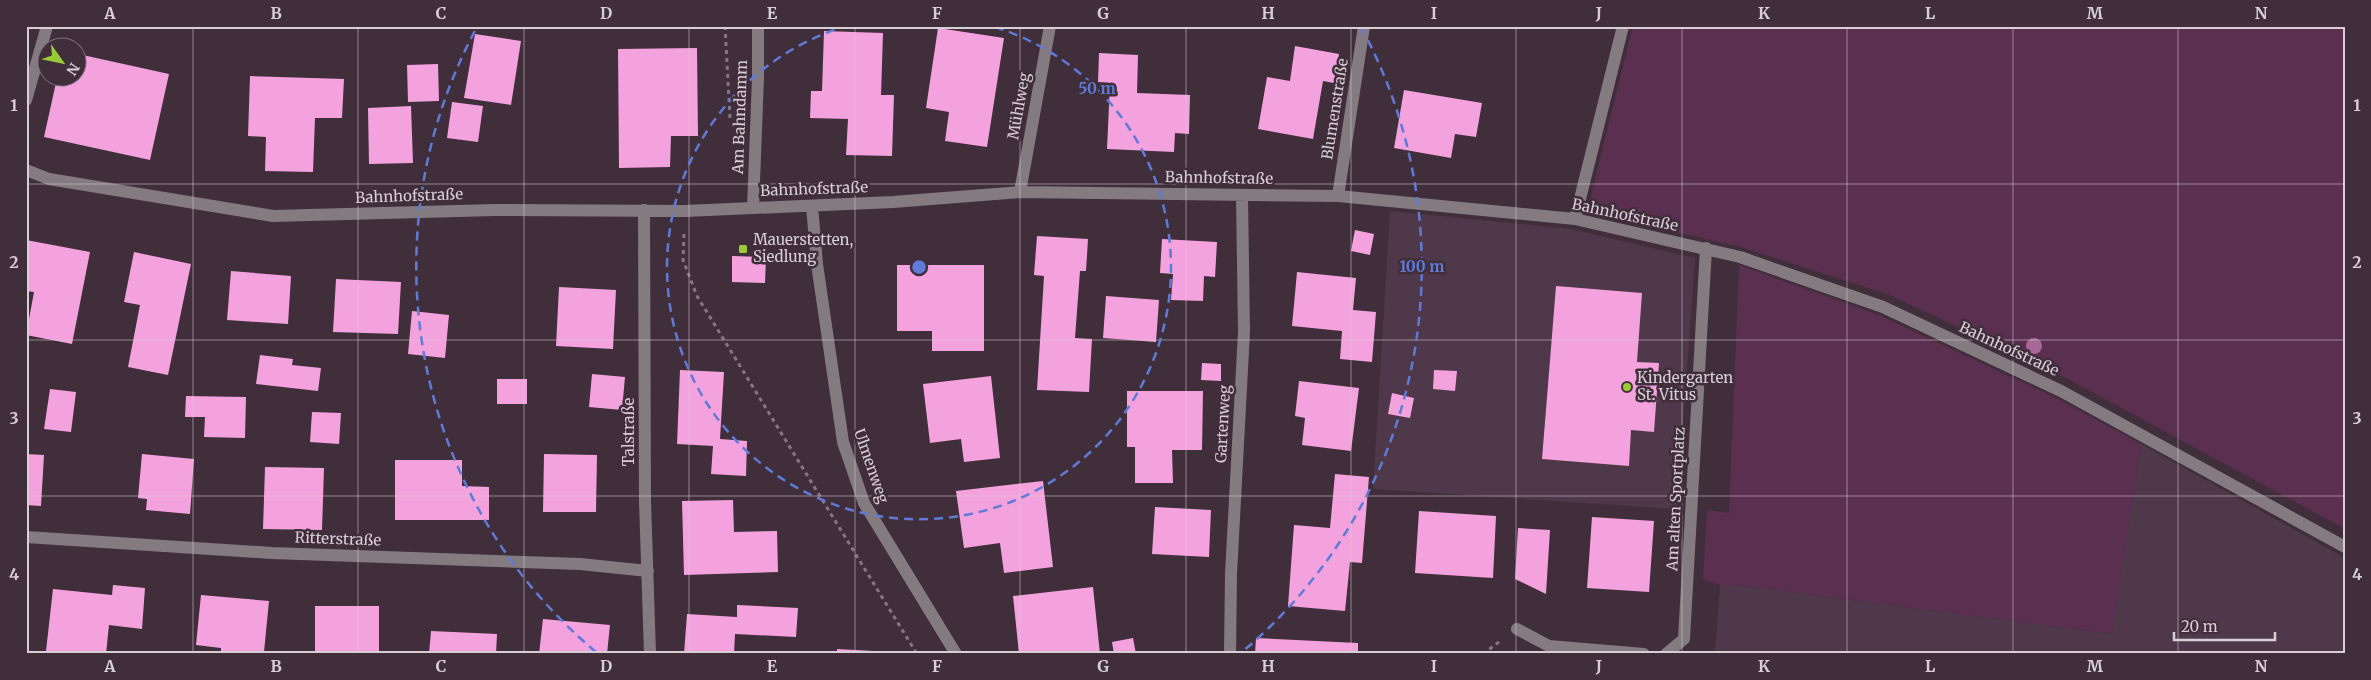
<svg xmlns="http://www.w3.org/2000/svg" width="2371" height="680" viewBox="0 0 2371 680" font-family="Merriweather,serif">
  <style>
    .built { fill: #4f3849 }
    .green { fill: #5a2f4f }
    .building { fill: #f4a2de }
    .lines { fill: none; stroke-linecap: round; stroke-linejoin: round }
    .path { stroke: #857681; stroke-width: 3; stroke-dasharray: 4 4; stroke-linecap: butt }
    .minor { stroke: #847b81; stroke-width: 12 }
    .tree { fill: #a86897 }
    .grid { fill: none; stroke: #d9ced6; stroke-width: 1; stroke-opacity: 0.55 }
    .ring { fill: none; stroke: #5f7bd7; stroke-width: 2.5; stroke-dasharray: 9 6 }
    .poi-dot { fill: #99cb36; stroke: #402e3b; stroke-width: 2 }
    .labels { text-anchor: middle; stroke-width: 5; stroke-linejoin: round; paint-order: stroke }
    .street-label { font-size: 15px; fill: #d9ced6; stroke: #402e3b }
    .poi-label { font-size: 15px; fill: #d9ced6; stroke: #402e3b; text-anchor: start }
    .centre { fill: #5f7bd7; stroke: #402e3b; stroke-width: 2.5 }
    .ring-label { font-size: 15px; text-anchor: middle; font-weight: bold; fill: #5f7bd7; stroke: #402e3b; stroke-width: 5; stroke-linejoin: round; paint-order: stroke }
    .neatline { fill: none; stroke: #d9ced6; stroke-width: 2 }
    .grid-label { font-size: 16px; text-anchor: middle; font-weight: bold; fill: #d9ced6 }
  </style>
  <rect width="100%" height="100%" fill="#402e3b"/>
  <path class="built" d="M1390,211L1571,229L1695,258L1677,509L1373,489Z
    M2141,444L2345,558V654H1715L1720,585L1746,586L2111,634Z"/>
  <path class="green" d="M1633,26H2345V529L2068,379L1890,295L1741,247L1587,212Z
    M1739,265L1879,315L2058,399L2141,444L2112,634L1746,586L1720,585L1703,579L1707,510L1729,513Z"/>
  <path class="building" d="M938,28L1004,38L987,147L945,141L949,112L926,108Z
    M824,31L883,33L881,95H894L892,156L846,155L848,119L810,118L811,91H822Z
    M475,34L521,41L511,105L464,98Z
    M1295,46L1339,54L1334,83L1323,81L1313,139L1258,129L1267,77L1290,81Z
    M697,48L698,136H671L670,167L619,168L618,49Z
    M1099,53L1138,55L1137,93L1190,95L1189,134L1175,133L1174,152L1107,149L1110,83L1098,82Z
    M78,54L169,74L150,160L44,137L57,78H78Z
    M438,64L439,101L408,102L407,65Z
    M250,76L344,79L342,118H315L313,172L265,171L266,137L248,136Z
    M1404,90L1482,103L1476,137L1455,134L1451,158L1394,148Z
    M452,102L483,106L478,142L447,138Z
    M411,106L413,163L369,164L368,108Z
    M1355,230L1374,234L1370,255L1351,251Z
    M1037,236L1088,239L1086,271H1080L1075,338L1092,339L1089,392L1037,390L1044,276L1034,275Z
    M1162,239L1217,242L1215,277L1204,276L1203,301L1171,300L1173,274L1160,273Z
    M26,240L90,252L72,344L26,335L34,292L26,291Z
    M134,252L191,264L168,375L128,367L140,305L124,302Z
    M732,256L766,257L765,283L732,282Z
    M897,265H984V351H932V331H897Z
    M231,271L291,276L288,324L227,320Z
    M1297,272L1356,278L1353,310L1376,312L1372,362L1340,359L1342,331L1292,326Z
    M336,279L401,282L398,334L333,332Z
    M1556,286L1642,293L1637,362L1659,363L1654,432L1631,430L1629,466L1542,459Z
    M559,287L616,290L613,349L556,346Z
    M1106,296L1159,300L1156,342L1103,338Z
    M412,311L449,315L445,358L408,354Z
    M260,355L293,359L292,365L321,368L318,391L256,384Z
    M1202,363L1221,364V381L1201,380Z
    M680,370L724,372L720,439L747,441L746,476L711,474L713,446L677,444Z
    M1434,370L1457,371L1455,391L1433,389Z
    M592,374L625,377L622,410L589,407Z
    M991,376L1000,458L964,462L961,439L930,443L923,384Z
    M497,379H527V404H497Z
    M1299,381L1359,388L1351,451L1302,445L1305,418L1295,416Z
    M50,389L76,392L71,432L44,429Z
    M1127,391H1203L1202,450H1172L1173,483H1135V447H1127Z
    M1392,393L1414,398L1410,418L1388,414Z
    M186,396L246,397L245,438L204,437L205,417H185Z
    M312,412L341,413L339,444L310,442Z
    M26,454L44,455L41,506L26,505Z
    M142,454L194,459L190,514L146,510L147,499L138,498Z
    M544,454L597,455L596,512H543Z
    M395,460H462V486L489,487V520H395Z
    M265,467L324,468L322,530L263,529Z
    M1335,474L1369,477L1362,563L1350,562L1345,611L1288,606L1294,525L1330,528Z
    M1043,481L1053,567L1004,573L1000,543L964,548L956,491Z
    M733,500L734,532L777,531L778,572L684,575L682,501Z
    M1155,507L1211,510L1209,557L1152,554Z
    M1419,511L1496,516L1493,578L1415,573Z
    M1592,517L1654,521L1649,592L1587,588Z
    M1518,528L1550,530L1546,594L1515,579Z
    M113,585L145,588L142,629L109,625L106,654L46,651L53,589L112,595Z
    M1093,587L1100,654H1019L1013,596Z
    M201,595L269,601L264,652L271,654H221V648L196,645Z
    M737,605L798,608L796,637L735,634L734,654H684L687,614L737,617Z
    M315,606H379V654L315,653Z
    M543,619L610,625L607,654H539Z
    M431,631L497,634L496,654H429Z
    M1133,638L1136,654H1114L1112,642Z
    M1256,638L1358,643V654H1255Z
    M837,649L891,652V654H837Z"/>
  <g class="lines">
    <path class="path" d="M725,26L730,118
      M684,234L683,260L697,296L917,654
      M1379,654H1390
      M1483,654L1499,642"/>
    <path class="minor" d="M26,100L47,26
      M26,170L49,179L273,216L495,210L685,211L893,202L1020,192L1338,196L1575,219L1740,257L1883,307L2061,391L2345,547
      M1020,192L1050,26
      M1338,196L1364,26
      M812,206L817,264L843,442L864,503L956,654
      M753,208L758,78V26
      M644,210L645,501L650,654
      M1575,219L1623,26
      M26,537L272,553L580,564L648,571
      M1517,629L1549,646L1644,654
      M1230,654L1231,574L1244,332L1242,195
      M1666,654L1684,639L1706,248"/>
  </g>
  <circle class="tree" cx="2034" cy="346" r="8"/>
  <path class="grid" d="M193,26V654M358,26V654M524,26V654M689,26V654M855,26V654M1020,26V654M1186,26V654M1351,26V654M1516,26V654M1682,26V654M1847,26V654M2013,26V654M2178,26V654M26,184H2345M26,340H2345M26,496H2345"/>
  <g class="ring">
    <path d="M995 27A252 252 0 1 1 843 27"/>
    <path d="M596 652A503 503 0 0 1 477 27M1361 27A503 503 0 0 1 1242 652"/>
  </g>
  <g class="poi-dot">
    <rect x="738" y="244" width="10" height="10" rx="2.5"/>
    <circle cx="1627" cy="387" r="5"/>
  </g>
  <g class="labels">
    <g class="street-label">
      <text transform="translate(1019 106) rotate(-80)" y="5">Mühlweg</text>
      <text transform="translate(1335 109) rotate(-81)" y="5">Blumenstraße</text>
      <text transform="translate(740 117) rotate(-88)" y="5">Am Bahndamm</text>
      <text transform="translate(1219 178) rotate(1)" y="5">Bahnhofstraße</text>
      <text transform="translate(814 189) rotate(-2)" y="5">Bahnhofstraße</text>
      <text transform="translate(409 196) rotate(-2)" y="5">Bahnhofstraße</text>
      <text transform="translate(1625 215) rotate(12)" y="5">Bahnhofstraße</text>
      <text transform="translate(2009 349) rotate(25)" y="5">Bahnhofstraße</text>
      <text transform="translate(1223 424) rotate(-87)" y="5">Gartenweg</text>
      <text transform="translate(629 432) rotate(-90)" y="5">Talstraße</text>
      <text transform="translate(871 466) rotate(71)" y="5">Ulmenweg</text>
      <text transform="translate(1676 499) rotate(-87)" y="5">Am alten Sportplatz</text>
      <text transform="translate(338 539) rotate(2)" y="5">Ritterstraße</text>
    </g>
    <g class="poi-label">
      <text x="753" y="245">Mauerstetten,<tspan x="753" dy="17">Siedlung</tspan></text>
      <text x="1637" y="383">Kindergarten<tspan x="1637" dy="17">St. Vitus</tspan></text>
    </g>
  </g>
  <circle cx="919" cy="267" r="8" class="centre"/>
  <g class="ring-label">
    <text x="1097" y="94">50 m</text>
    <text x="1422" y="272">100 m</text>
  </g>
  <rect width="2371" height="680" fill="none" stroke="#402e3b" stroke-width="55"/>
  <g transform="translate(62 62) rotate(123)"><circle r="24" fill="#402e3b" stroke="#7d6e79"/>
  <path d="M0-4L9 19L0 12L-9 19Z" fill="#99cb36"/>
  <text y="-8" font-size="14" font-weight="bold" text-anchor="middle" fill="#d9ced6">N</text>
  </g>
  <path d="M2174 632v8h101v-8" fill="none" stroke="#d9ced6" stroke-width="2.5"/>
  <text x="2181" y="632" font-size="15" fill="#d9ced6" stroke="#402e3b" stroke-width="4" paint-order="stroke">20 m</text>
  <rect x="28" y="28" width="2316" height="624" class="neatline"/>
  <g class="grid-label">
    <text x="110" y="19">A</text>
    <text x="276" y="19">B</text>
    <text x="441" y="19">C</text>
    <text x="606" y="19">D</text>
    <text x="772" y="19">E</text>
    <text x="937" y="19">F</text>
    <text x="1103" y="19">G</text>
    <text x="1268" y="19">H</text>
    <text x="1434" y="19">I</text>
    <text x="1599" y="19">J</text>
    <text x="1764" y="19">K</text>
    <text x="1930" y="19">L</text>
    <text x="2095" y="19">M</text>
    <text x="2261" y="19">N</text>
    <text x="14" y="111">1</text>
    <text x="2357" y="111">1</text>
    <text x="14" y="268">2</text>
    <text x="2357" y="268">2</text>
    <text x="14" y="424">3</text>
    <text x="2357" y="424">3</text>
    <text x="14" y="580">4</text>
    <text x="2357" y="580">4</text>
    <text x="110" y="672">A</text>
    <text x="276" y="672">B</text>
    <text x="441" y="672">C</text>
    <text x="606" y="672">D</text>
    <text x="772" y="672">E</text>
    <text x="937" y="672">F</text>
    <text x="1103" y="672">G</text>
    <text x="1268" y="672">H</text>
    <text x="1434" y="672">I</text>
    <text x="1599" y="672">J</text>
    <text x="1764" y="672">K</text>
    <text x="1930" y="672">L</text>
    <text x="2095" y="672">M</text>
    <text x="2261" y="672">N</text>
  </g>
</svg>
